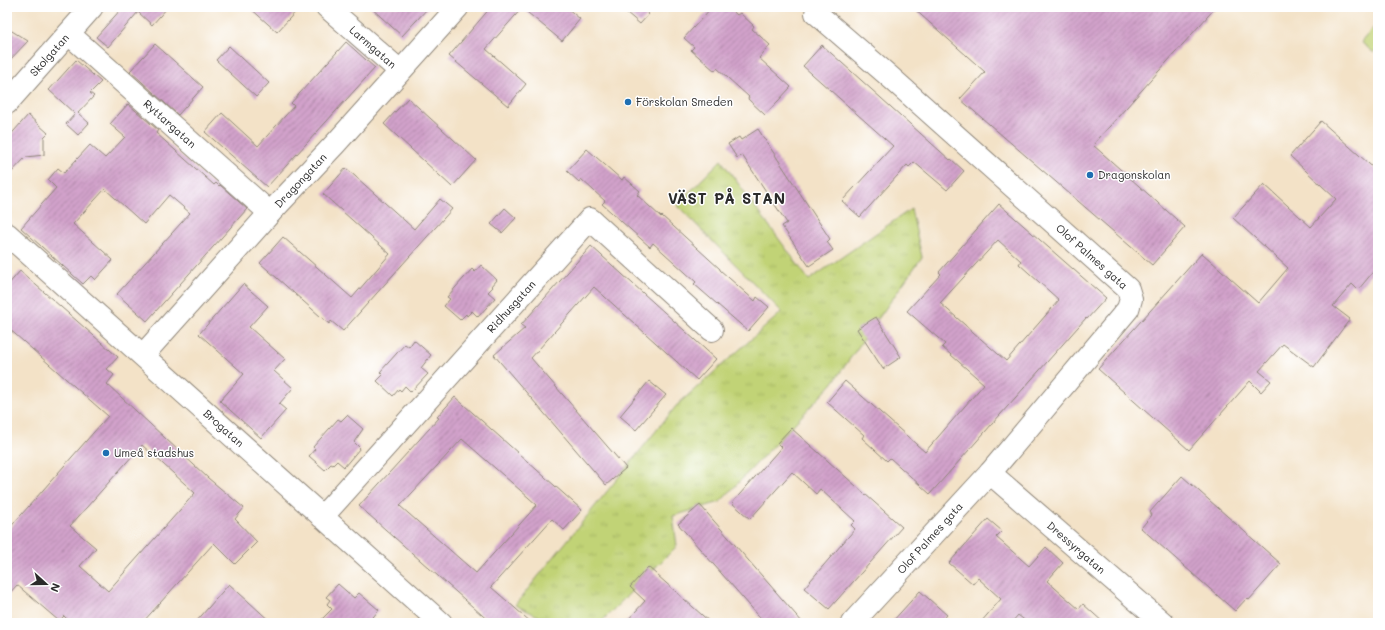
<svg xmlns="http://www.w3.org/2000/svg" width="1385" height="630" viewBox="0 0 1385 630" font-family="Mali,sans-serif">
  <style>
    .grass { fill: #c1d376; stroke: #767f50 }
    .park { fill: url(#park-tufts); stroke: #767f50 }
    .building { fill: url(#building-hatch); fill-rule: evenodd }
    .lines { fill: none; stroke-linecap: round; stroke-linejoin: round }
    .minor-casing { stroke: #8f8679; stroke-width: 24 }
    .minor { stroke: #fff; stroke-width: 22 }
    .poi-dot { fill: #1f6fb2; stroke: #fff; stroke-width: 1.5 }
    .labels { text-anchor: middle; stroke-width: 3; stroke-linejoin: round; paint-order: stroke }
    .street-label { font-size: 11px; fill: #2b2b2b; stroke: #fff }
    .poi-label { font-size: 11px; fill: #2b2b2b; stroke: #fff; text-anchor: start }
    .district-label { font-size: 15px; font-weight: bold; letter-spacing: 1px; fill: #2b2b2b; stroke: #fff }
  </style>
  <defs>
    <pattern id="park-tufts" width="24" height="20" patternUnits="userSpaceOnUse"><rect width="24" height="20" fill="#c1d376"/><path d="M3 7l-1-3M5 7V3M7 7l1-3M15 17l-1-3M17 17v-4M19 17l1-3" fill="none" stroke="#a6b566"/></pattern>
    <pattern id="building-hatch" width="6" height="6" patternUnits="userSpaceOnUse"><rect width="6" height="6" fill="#d2a2cb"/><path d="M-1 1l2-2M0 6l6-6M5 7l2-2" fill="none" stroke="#ab84a5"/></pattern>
  </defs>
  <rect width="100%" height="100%" fill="#fff"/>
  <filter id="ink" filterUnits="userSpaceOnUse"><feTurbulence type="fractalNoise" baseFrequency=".025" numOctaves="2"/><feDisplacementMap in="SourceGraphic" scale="8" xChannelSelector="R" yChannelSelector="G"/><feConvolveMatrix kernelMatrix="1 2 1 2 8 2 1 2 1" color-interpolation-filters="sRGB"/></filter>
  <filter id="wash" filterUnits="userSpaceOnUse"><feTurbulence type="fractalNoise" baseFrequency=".012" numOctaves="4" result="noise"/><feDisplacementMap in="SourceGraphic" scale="16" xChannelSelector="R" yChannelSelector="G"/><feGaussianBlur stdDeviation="0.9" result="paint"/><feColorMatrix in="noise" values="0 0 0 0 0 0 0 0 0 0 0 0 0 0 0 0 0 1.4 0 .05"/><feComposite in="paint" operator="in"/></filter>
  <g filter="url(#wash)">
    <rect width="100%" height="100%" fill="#f3e2c7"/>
    <path class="grass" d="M1378,23V48L1374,53L1361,42Z"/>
    <path class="park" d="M721,160L809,280L911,209L922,257L832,384L720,502L673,516L677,546L600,623H553L515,605L677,405L782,312L677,205Z"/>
    <g id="blocks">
      <path class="building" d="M123,7H168L152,25L138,12L108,47L96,37Z
        M249,7H300L277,32Z
        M370,7H429L402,36Z
        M491,7H566L580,19L562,41L522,8L486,49L526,84L508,106L449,56Z
        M620,7H641L649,14L640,24Z
        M712,7H728L737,15L740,13L754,26L752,29L770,45L759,58L791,87L765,115L748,99L749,97L717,68L715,71L691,50L694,47L684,38Z
        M912,7H1216L1093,145L1185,227L1152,265L960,99L985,72Z
        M7,28L28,41L7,63Z
        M346,42L375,68L267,187L205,132L222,113L258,146L294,106L291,103Z
        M155,44L203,87L178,115L130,71Z
        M822,45L950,160L951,159L964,171L947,190L914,162L909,167L907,165L860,217L842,201L893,146L803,66Z
        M229,46L269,83L256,97L216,60Z
        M76,60L101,82L90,93L94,96L78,113L89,123L78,135L66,124L75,114L49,90Z
        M408,98L476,160L452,187L384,124Z
        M128,104L158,130L156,133L214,185L216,183L219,186L220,185L247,209L147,321L117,294L190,213L169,195L144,224L105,189L73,224L113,260L95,280L91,276L83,284L21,228L56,188L48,180L58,168L64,173L90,145L105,158L125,137L110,124Z
        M28,115L48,133L44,137V155L26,157L7,177V139Z
        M1321,121L1378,172V266L1358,290L1352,284L1333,306L1350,319L1314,367L1283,344L1259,371L1271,381L1261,392L1250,381L1189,450L1098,369L1202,253L1258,303L1288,268L1233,218L1264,184L1311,227L1336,199L1290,156Z
        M758,129L830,239L827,242L833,250L809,266L782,226L787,223L742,155L737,158L728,144L739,137L741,140Z
        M587,149L622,180L624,177L640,191L637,195L661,217L662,216L720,269V270L755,301L757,297L769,307L748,331L694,284L696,282L653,243L650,247L602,204L605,201L581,179L579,182L567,171Z
        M346,168L414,229L440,199L452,209L343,331L331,321L329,324L260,263L283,237L352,298L390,254L323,194Z
        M999,204L1106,298L1087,319L1086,318L930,494L890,458L887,461L862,438L864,435L827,402L845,381L925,452L984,384L942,347L945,344L907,311L941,274L939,272ZM998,240L1021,261L1019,264L1059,300L1006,361L940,303Z
        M505,208L516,218L502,233L491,224Z
        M591,246L716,359L697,380L594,287L531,358L626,468L606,485L494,355L525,328L521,325Z
        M481,265L497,280L492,286L493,287L488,292L495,298L478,317L472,311L467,316L466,314L460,320L444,306L450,299L447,297L472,269L475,272Z
        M20,271L118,357L107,369L114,375L107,384L208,478L244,508L235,519L257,542L235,564L214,543L142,623H71L64,616L59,621L17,585L7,596V531L108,416L7,327V286ZM142,445L195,493L108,591L80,566L96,548L70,526Z
        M243,284L268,306L249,327L285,359L274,371L293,388L279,404L286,410L261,438L220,401L244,374L199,334Z
        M876,317L901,357L883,369L857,329Z
        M414,340L431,355L421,368L428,374L411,392L405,386L401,391L399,389L393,396L377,381L383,375L380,372L405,344L409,347Z
        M649,381L666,395L636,430L620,416Z
        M455,397L582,510L564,530L552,519L491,587L532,623H491L359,506L439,418L437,417ZM462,439L537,505L476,573L400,506Z
        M347,415L363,429L354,442L360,448L344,467L337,461L333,465L331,464L325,470L309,456L315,449L313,447L338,419L341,421Z
        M791,428L902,527L829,609L804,588L855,529L851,525L855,521L820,489L816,494L792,472L750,519L732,503L778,451L781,447L777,443Z
        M1182,476L1281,564L1249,600L1247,598L1235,611L1141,528L1152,515L1150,512Z
        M700,505L735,545L803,623H765L678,524Z
        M988,519L1002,531L996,537L1029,566L1046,547L1063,563L1047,581L1079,609L1083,604L1104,623H1028L1018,615L1011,623H980L1001,599L978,578L973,584L949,563Z
        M648,567L711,623H625L645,601L630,587Z
        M229,584L249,602L272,623H195Z
        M338,584L354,598L359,593L379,610L368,623H318L332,609L327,604L330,600L326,597Z
        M920,591L947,615L940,623H891Z"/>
    </g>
  </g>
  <g filter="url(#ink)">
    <use href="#blocks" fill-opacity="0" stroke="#8f8679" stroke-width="1"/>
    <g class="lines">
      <g class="minor-casing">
        <g id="minor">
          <path id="s1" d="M327,7L400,71"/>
          <path id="s2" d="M816,13L889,76L1128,289L1131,299L1128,309L990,473L852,623"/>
          <path id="s3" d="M69,34L270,213"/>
          <path id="s4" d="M7,103L92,7"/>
          <path id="s5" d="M7,234L441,623"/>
          <path id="s6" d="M143,355L270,213L336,143L458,7"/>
          <path id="s7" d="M990,473L1163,623"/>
          <path id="s8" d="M322,517L590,219L712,330"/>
        </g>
      </g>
      <use href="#minor" class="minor"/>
    </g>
  </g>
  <g class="poi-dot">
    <circle cx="628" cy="102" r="4"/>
    <circle cx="1090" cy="175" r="4"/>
    <circle cx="106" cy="453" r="4"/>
  </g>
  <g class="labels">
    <g class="street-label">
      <text dy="4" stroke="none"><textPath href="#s1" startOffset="61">Larmgatan</textPath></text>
      <text dy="4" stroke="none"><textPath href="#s4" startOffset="64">Skolgatan</textPath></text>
      <text dy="4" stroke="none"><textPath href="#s3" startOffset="135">Ryttargatan</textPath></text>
      <text dy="4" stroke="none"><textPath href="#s6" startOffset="235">Dragongatan</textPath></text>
      <text dy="4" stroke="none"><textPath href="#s2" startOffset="368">Olof Palmes gata</textPath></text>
      <text dy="4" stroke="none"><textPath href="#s8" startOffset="283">Ridhusgatan</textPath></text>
      <text dy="4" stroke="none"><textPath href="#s5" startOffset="291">Brogatan</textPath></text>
      <text transform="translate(930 538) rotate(-48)" y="4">Olof Palmes gata</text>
      <text dy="4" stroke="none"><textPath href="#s7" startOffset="114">Dressyrgatan</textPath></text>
    </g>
    <g class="poi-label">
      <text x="636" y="106">Förskolan Smeden</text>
      <text x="1098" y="179">Dragonskolan</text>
      <text x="114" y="457">Umeå stadshus</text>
    </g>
    <g class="district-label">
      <text x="727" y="204">VÄST PÅ STAN</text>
    </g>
  </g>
  <rect width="1385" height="630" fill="none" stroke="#fff" stroke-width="24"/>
  <g transform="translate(46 584) rotate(111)" stroke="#ffffff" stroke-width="3" paint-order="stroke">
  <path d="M0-3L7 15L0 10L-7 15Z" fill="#2b2b2b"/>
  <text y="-6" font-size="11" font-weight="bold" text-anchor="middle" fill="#2b2b2b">N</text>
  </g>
</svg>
